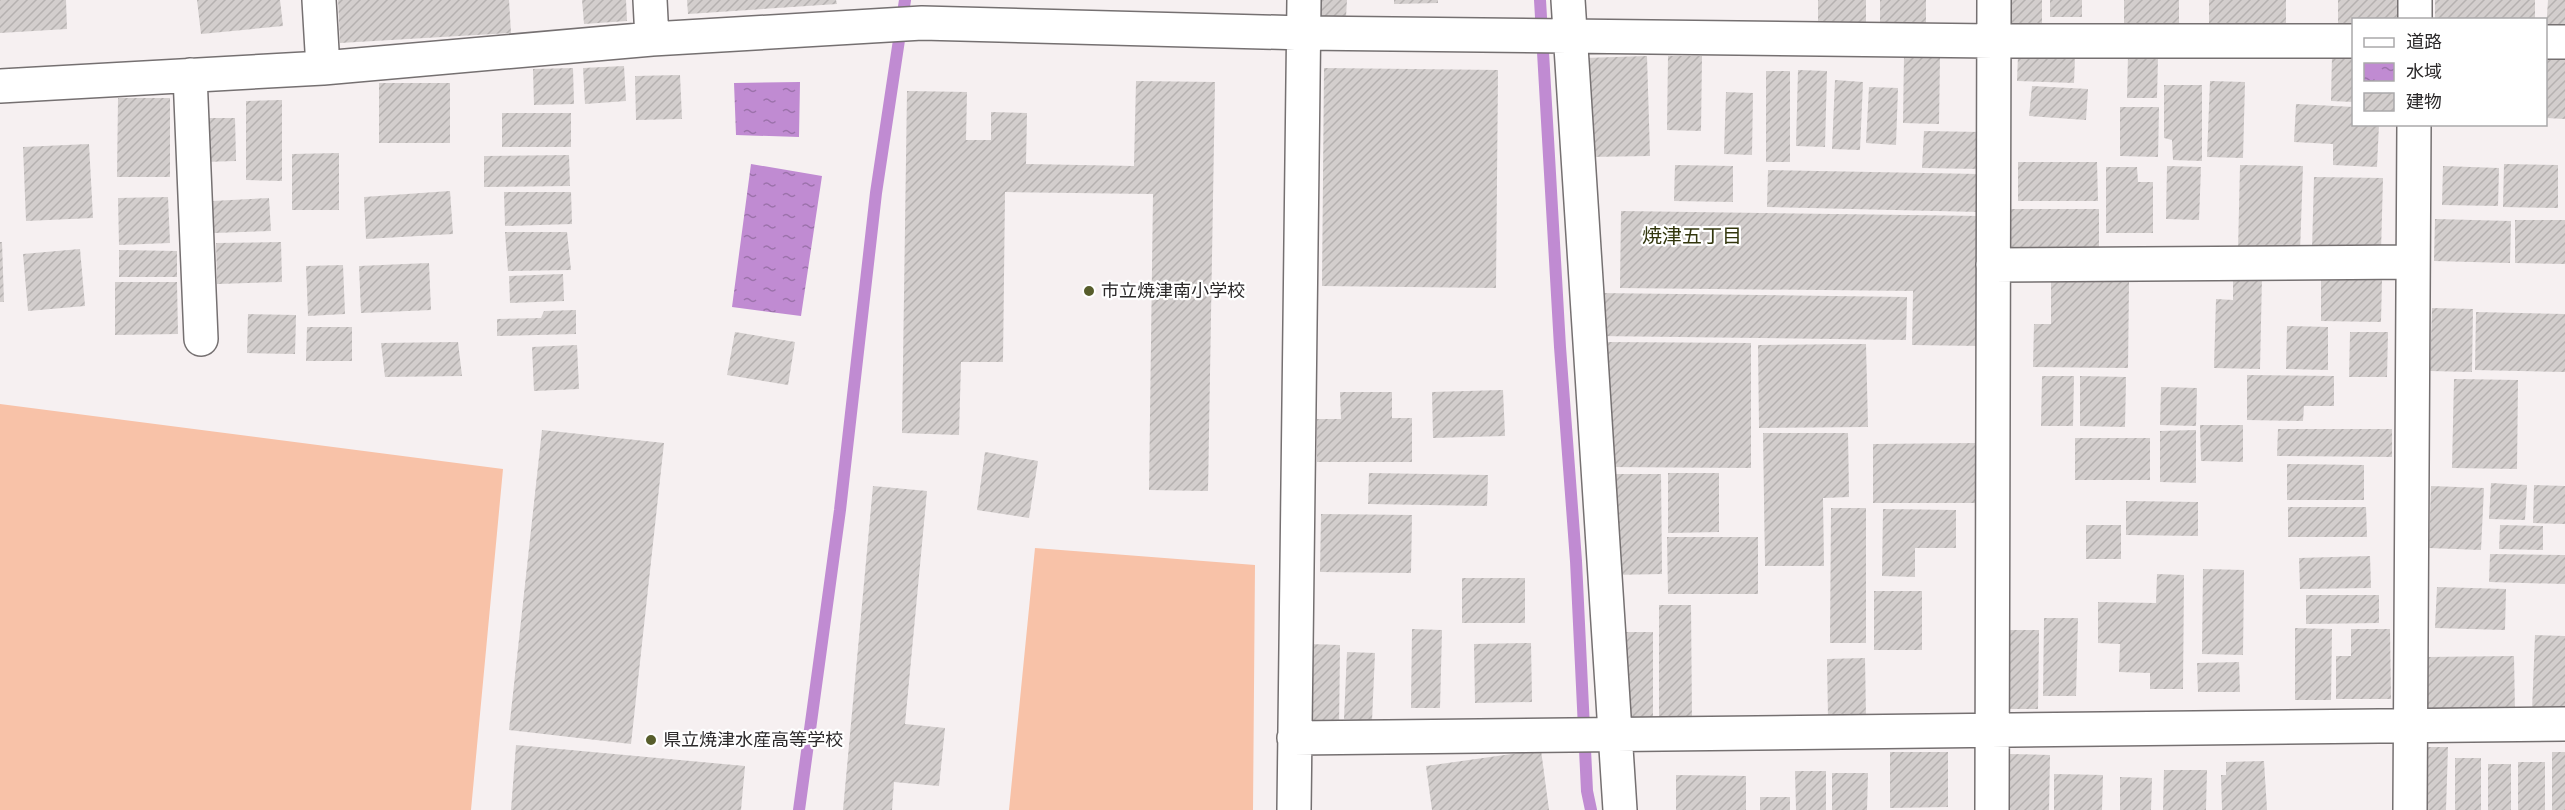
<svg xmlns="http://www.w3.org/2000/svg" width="2565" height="810" viewBox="0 0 2565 810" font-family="'PT Sans Narrow','Noto Sans JP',sans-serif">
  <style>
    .pitch { fill: #f8c2a8 }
    .water { fill: url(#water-ripples) }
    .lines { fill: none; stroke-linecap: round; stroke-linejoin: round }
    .stream { stroke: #c08bd2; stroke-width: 12 }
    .building { fill: url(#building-hatch) }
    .minor-casing { stroke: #757071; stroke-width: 36 }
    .minor { stroke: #fff; stroke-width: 33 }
    .poi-dot { fill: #575d2b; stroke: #fff; stroke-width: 2 }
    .labels { text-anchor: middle; stroke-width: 4.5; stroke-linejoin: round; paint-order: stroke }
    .poi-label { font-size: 18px; fill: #2b292a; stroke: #fff; text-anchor: start }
    .neighbourhood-label { font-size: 20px; fill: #32360d; stroke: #fff }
  </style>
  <defs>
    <pattern id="water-ripples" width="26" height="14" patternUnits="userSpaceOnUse" patternTransform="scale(1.5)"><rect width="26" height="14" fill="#c08bd2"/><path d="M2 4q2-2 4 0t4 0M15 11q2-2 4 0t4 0" fill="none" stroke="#9c72ab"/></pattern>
    <pattern id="building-hatch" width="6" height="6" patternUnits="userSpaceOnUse" patternTransform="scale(1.5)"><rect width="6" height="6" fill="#d3cecd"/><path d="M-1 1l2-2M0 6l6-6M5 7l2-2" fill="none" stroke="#b5b1b0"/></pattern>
  </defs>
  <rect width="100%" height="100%" fill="#f6f0f1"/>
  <path class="pitch" d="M0,404L503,469L471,810H0Z
    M1035,548L1255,565L1253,810H1009Z"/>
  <path class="water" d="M800,82L799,137L736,135L734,83Z
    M751,164L822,176L801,316L732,307Z"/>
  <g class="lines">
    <path class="stream" d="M1540,0L1560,347L1576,561L1587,791L1591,810
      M799,810L840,510L876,193L905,0"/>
  </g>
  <path class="building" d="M0,0H66L67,29L0,33Z
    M197,0H280L283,26L201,34Z
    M338,0H509L511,33L340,43Z
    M582,0H626L627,21L584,24Z
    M687,0H836L837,4L688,14Z
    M1314,0H1347L1346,17H1314Z
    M1394,0H1438V3L1394,4Z
    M1818,0H1866V26L1818,25Z
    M1880,0H1926V25L1880,24Z
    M2010,0H2042V24L2010,23Z
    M2050,0H2082V17H2050Z
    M2124,0H2179V28L2124,27Z
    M2209,0H2286V27H2209Z
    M2338,0H2398V20H2354V28H2338Z
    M2435,0H2535V20H2435Z
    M2548,0H2565V33L2546,31Z
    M2018,55L2075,57L2074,83L2017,81Z
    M2128,55L2158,56L2157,98H2127Z
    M2332,55L2354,56V102L2331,101Z
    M1647,56L1650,156L1588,157L1585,58Z
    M1668,56H1702L1701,131L1667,130Z
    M1904,56H1940L1939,124L1903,123Z
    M2546,57L2565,58V119L2546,118Z
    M624,66L626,101L585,104L583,68Z
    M573,68L574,104L534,105L533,69Z
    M1324,68L1498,70L1496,288L1322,286Z
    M1798,70L1827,71L1825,147L1796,146Z
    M1766,71H1790V162H1766Z
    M680,75L682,119L636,120L635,76Z
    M1835,80L1863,82L1860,150L1832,149Z
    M1136,81L1215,82L1208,491L1149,490L1153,194L1005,192L1003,362H961L959,435L902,433L907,91L967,92L966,140H991V112L1027,113L1026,164L1134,166Z
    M2210,81L2245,82L2243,158L2207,157Z
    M379,83H450V143H379Z
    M2164,85H2202V161L2173,160L2172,140L2164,138Z
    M2032,86L2088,89L2086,120L2029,116Z
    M1869,87L1898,88L1896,145L1866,143Z
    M1726,92L1753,93L1752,155L1724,154Z
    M118,98H170V177H117Z
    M282,100V181L246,180V101Z
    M2296,104L2354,107V124H2379L2377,167L2333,165V144L2294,142Z
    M2120,107H2159L2158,157L2120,156Z
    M502,113H571V147H502Z
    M203,118H235L236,161L204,162Z
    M1924,131L1981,132L1980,169L1922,168Z
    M89,144L93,218L26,221L23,147Z
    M339,153V210H292V154Z
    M569,155L570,186L484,187V156Z
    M2018,162H2097L2098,201H2018Z
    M2504,164L2558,165V208L2503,207Z
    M1675,165L1733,166V202L1674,201Z
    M2240,165L2303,166L2300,252L2238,251Z
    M2167,166L2201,167L2199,220L2166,219Z
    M2443,166L2499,168L2498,206L2442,205Z
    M2106,167H2137L2138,182H2153V233H2106Z
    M1768,170L1979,174V212L1767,207Z
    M2314,177L2383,178L2381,252L2312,250Z
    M450,191L453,234L366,239L364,197Z
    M504,192H571L572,224L505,226Z
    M168,197L170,243L119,245L118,198Z
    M269,198L271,231L214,233L212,201Z
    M2011,209H2099V254H2011Z
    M1621,211L1981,216L1980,346L1912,345L1913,291L1620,288Z
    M2435,219L2511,221L2510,263L2434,261Z
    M2515,220H2565V264L2515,263Z
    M505,232H567L571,270L508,271Z
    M0,242H2L4,302H0Z
    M281,242L282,282L217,284L216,243Z
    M80,249L85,306L28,311L23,254Z
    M119,250L177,251V277H119Z
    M429,263L431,310L361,313L359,266Z
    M343,265L345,314L308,316L306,266Z
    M563,274L564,301L510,303L509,276Z
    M2233,276H2262L2260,369L2214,368L2216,299L2233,300Z
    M2321,278L2382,279L2381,322L2321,321Z
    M2051,281L2129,282L2128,368L2033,367L2034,324H2051Z
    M115,282H177L178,334L115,335Z
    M1598,293L1907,297L1906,340L1597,336Z
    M2432,308L2473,309L2472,372L2430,371Z
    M576,310V334L497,336V319L541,318L544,311Z
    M2476,312L2565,314V372L2475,370Z
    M248,314L296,315L295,354L247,353Z
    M2287,326L2328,327V370L2286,369Z
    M307,327H352V361H306Z
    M735,332L795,342L788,385L727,375Z
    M2350,332H2388L2387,377H2349Z
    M458,342L462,376L385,377L381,343Z
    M1607,342L1751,343V468L1607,467Z
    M1866,344L1868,427L1759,428L1758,345Z
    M577,345L579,389L534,391L532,347Z
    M2247,375L2334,376V406H2304L2303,421L2247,420Z
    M2042,376H2074L2073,426H2041Z
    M2080,376L2126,377L2125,427L2080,426Z
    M2454,379L2518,380L2517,469L2452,468Z
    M2161,387L2197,388L2196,426L2160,425Z
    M1503,390L1505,436L1433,438L1432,392Z
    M1340,392H1392V418H1412V462H1317V419H1341Z
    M2200,425H2243V462L2201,461Z
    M2278,429H2392V457L2277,456Z
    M542,430L664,443L631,744L509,730Z
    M2196,430V483L2160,482V431Z
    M1763,433H1848L1849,497L1823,498L1824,566H1765Z
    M2075,438H2150V480H2075Z
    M1976,443V503H1873V444Z
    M985,452L1038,461L1029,518L977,510Z
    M2287,464L2364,465V500H2287Z
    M1369,473L1488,475L1487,506L1368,504Z
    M1668,473H1719V532L1668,533Z
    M1610,474H1661L1662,574L1611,575Z
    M2491,483L2527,485L2525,520L2489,519Z
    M2534,485L2565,486V524L2533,523Z
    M873,486L927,491L905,724L945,728L939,786L894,782L892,810H843Z
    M2431,486L2484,488L2481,550L2429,548Z
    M2126,501L2198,502V536L2126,535Z
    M2288,507H2366L2367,537H2288Z
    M1831,508H1866V643H1830Z
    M1883,509L1956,510V548H1915V577L1882,576Z
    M1321,514L1412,515L1411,573L1320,572Z
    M2086,525H2121V559H2086Z
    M2500,525L2543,526V550L2499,549Z
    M1667,537H1758V594H1668Z
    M2490,554L2565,555V584L2489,582Z
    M2370,556L2371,588L2300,589L2299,558Z
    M2203,569L2244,570L2243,655L2202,654Z
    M2157,574L2184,575L2183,689H2150V673L2119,672L2120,644L2098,643V602L2156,603Z
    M1462,578H1525V623H1462Z
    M2437,587L2506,589L2505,630L2435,628Z
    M1874,591H1922V650H1874Z
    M2306,595H2379V623L2306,624Z
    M1659,605H1691L1692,722L1659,723Z
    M2044,618H2078L2076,696H2043Z
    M2295,628L2332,629L2331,700H2295Z
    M1412,629L1442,630L1440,708H1411Z
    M2351,629H2390L2391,699H2336V656H2351Z
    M2004,630H2039L2038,709H2003Z
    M1622,632H1653V725H1622Z
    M2535,635L2565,636V712L2532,711Z
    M1531,643L1532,702L1475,703L1474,644Z
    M1308,644L1340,645L1339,728L1307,727Z
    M1347,652L1375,653L1372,721L1344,719Z
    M2514,656L2515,713L2427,714L2426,657Z
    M1865,658L1866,718L1828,719L1827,659Z
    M2239,662L2240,692H2198L2197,663Z
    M516,745L745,766L741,810H511Z
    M2424,747H2448L2446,810H2423Z
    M1541,750L1549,810H1432L1426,766Z
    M1890,752H1948V807L1890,808Z
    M2552,752H2565V810H2552Z
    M2010,754L2050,755L2049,810H2010Z
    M2455,758H2481V810H2455Z
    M2264,761L2267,810H2222L2221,775H2226V762Z
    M2518,762H2545V810H2518Z
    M2488,764H2511V810H2488Z
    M2164,770H2207L2206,810H2163Z
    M1795,771H1826V810H1796Z
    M1832,773H1868L1867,810H1832Z
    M2054,774L2103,775L2102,810H2054Z
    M1676,775L1746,776V810H1676Z
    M2120,777L2152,778L2151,810H2120Z
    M1760,797H1790V810H1760Z"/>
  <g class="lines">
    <g class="minor-casing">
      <path id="minor" d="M319,0L323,68
        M650,0L652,39
        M1568,0L1620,810
        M2415,20V0
        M2546,42H2565
        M190,75L201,339
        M0,86L323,68L652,39L922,23L1304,33L1993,41H2354
        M1993,265L2413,262
        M1294,738L2565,724
        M1294,810L1304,0
        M1992,810L1994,0
        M2410,810L2414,124"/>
    </g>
    <use href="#minor" class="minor"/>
  </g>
  <g class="poi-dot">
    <circle cx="1089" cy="291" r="6"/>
    <circle cx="651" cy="740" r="6"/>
  </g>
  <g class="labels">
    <g class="poi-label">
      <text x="1101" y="297">市立焼津南小学校</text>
      <text x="663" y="746">県立焼津水産高等学校</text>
    </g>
    <g class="neighbourhood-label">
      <text x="1692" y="243">焼津五丁目</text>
    </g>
  </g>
  <rect x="2352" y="18" width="195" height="108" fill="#ffffff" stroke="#aaa9aa" stroke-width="1.5"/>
  <rect x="2364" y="38" width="30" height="9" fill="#ffffff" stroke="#aaa9aa" stroke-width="1.5"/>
  <text x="2406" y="48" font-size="18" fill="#2b292a">道路</text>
  <rect x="2364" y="63" width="30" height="18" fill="url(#water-ripples)" stroke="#aaa9aa" stroke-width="1.5"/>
  <text x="2406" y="78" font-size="18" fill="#2b292a">水域</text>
  <rect x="2364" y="93" width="30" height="18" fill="url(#building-hatch)" stroke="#aaa9aa" stroke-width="1.5"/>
  <text x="2406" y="108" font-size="18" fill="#2b292a">建物</text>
</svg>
